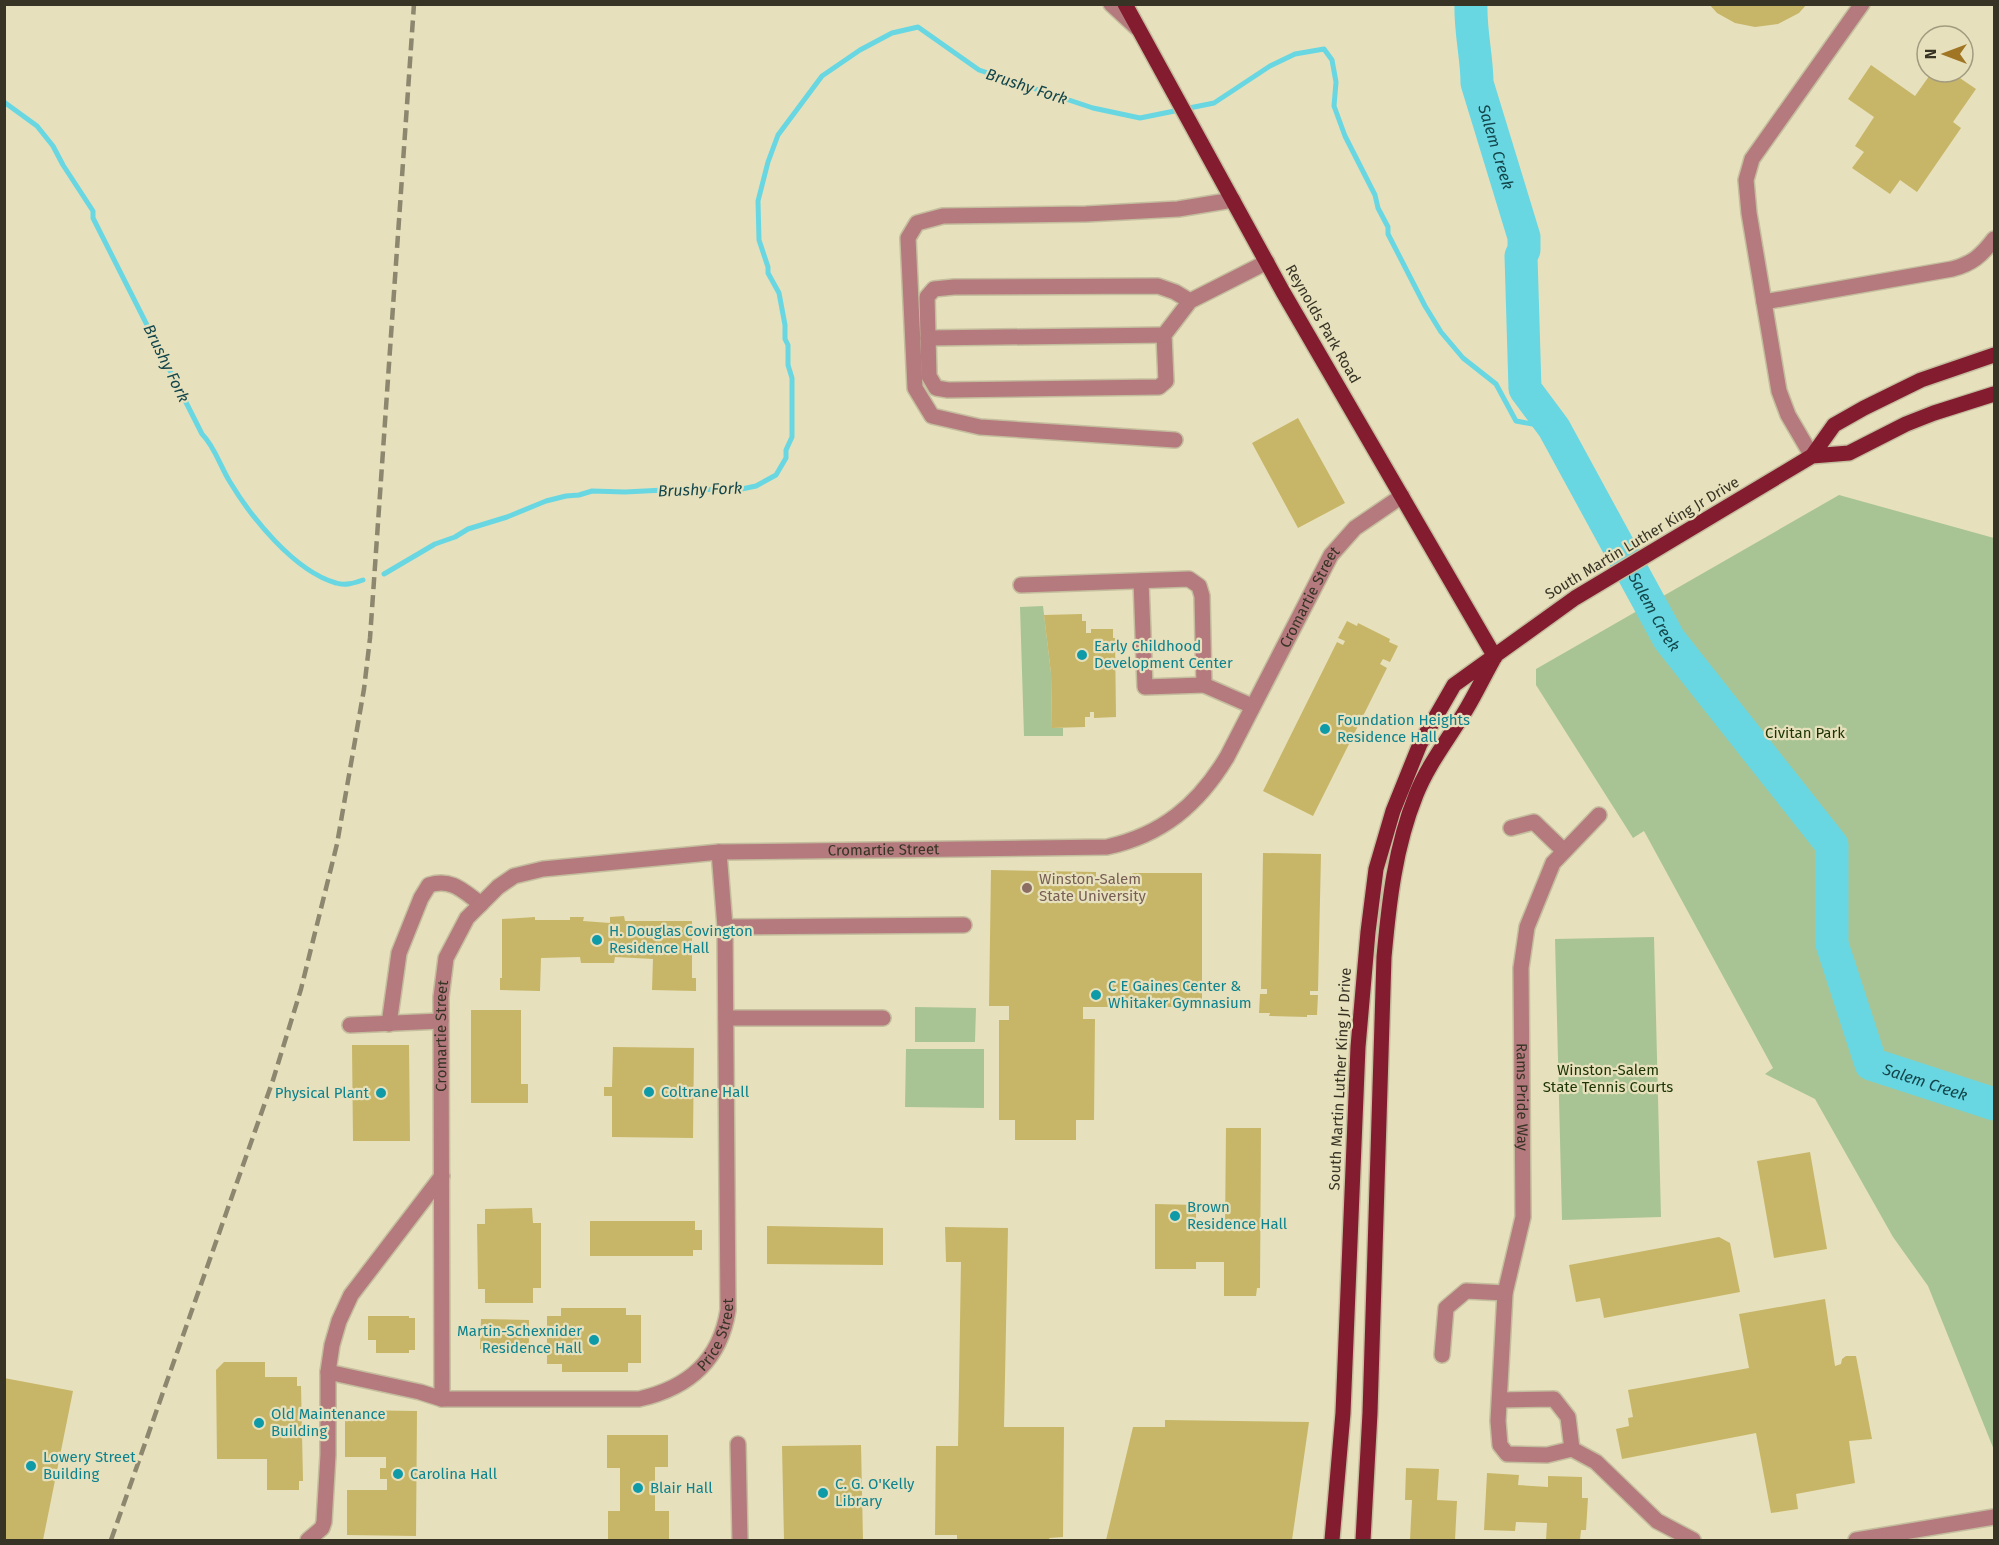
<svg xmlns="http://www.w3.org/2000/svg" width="1999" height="1545" viewBox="0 0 1999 1545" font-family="'Fira Sans',sans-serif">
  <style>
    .green { fill: #a8c495 }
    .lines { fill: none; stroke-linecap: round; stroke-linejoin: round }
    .stream { stroke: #68d7e2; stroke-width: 5 }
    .river { stroke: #68d7e2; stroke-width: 33 }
    .building { fill: #c7b667 }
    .minor-casing { stroke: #c4be9e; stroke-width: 18 }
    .major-casing { stroke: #c4be9e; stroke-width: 18 }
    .minor { stroke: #b47a7d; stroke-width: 15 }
    .major { stroke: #841c2f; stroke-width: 15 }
    .rail { stroke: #8c876e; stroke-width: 4.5; stroke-dasharray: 12 6; stroke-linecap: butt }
    .culture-dot { fill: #0f9aa8; stroke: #e7e0bc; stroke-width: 2 }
    .education-dot { fill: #8d6e63; stroke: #e7e0bc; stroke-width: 2 }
    .labels { text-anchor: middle; stroke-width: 4.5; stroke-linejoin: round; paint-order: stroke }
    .street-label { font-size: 15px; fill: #373426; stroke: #e7e0bc }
    .culture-label { font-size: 15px; fill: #0d838f; stroke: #e7e0bc; text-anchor: start }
    .park-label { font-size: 15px; fill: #1c3503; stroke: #e7e0bc }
    .education-label { font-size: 15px; fill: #785e54; stroke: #e7e0bc; text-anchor: start }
    .water-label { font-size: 16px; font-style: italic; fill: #13464b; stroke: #e7e0bc }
  </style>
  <rect width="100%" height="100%" fill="#e7e0bc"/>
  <path class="green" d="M1839,495L1994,538V1450L1928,1286L1893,1237L1815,1099L1765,1074L1773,1068L1644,831L1633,838L1536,685V669Z
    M1043,606L1051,673L1052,728H1063V736H1024L1020,607Z
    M1654,937L1661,1217L1562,1220L1555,939Z
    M915,1007L976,1008L975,1042H915Z
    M906,1049H984V1108L905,1107Z"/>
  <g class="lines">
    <path class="stream" d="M1470,17L1478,4
      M4,102L37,126L53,146L63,165L93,211V218L202,434C215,447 220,466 230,482C251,517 294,571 336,583C345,586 354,583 363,580
      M384,574L435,544L455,537L468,529L507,517L546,501L566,496L579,495L592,491L625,492L684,489L737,490L756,486L776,475L786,458V450L792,437V378L788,365V345L785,339V325L779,293L768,273V267L759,240L758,201L768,162L778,135L822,76L860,50L892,33L918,27L979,70L1093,108L1140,118L1214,103L1270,66L1295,54L1324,49L1332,60L1336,82L1334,106L1345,136L1375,195L1378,208L1388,227V234L1425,306L1441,332L1463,358L1496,384L1516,421L1554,428"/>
    <path class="river" id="s1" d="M1471,4C1470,31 1477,57 1477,83L1524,237V250L1521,256L1525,389L1554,428L1669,639L1832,845V944L1871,1064L1994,1104"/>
  </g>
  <path class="building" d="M1709,4H1807L1799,13L1778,24L1755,27L1735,23L1717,13Z
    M1871,65L1915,96L1932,72H1938L1944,76L1946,72H1951L1976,89L1953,122L1961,128L1917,192L1900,180L1890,194L1852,168L1864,152L1855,146L1874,117L1848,99Z
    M1298,418L1345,503L1298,528L1252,443Z
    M1082,614V621H1086V633H1091V629H1113V638H1115L1116,717L1094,718V712H1090V717H1085V727L1052,728L1051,673L1044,615Z
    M1347,621L1357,626L1358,623L1390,639L1389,642L1398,646L1390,662L1383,659L1380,664L1387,668L1313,816L1263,791L1337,642L1343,645L1345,641L1338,638Z
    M1263,853L1321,854L1318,991H1310V995H1318L1317,1015H1307V1017L1269,1016L1270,1013H1259L1260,994H1267V989H1261Z
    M991,870L1096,872V878L1129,877L1133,873H1202V1007H1083V1019H1095L1094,1120H1076V1140H1015V1120H999V1020H1009V1006H989Z
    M624,916L625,921H692V978H696V991L652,990L653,959L615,957L614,963H581L580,957L541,958L540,991L500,990V978H502V919L535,917V920H570V917H584L583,921L610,923V917Z
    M471,1010H521V1084H528V1103H471Z
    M352,1045H409L410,1141H353Z
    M613,1047L694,1048L693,1138L612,1137V1096H604V1087H612Z
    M1226,1128H1261L1260,1288H1257L1256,1296H1224V1262H1196V1269H1155V1204L1196,1205V1227L1225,1228Z
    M1810,1152L1827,1249L1774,1258L1757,1161Z
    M532,1208L533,1223H541V1288H533V1303H485V1289H478L477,1224H485V1209Z
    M590,1221H695V1230H702V1250H693V1256H590Z
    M767,1226L883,1228V1265L767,1264Z
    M945,1227L1008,1228L1004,1427H1064L1063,1537L1049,1538L1050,1540H957V1535H935L936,1446H958L961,1262H946Z
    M1719,1237L1730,1243L1740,1292L1604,1318L1600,1298L1576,1302L1569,1265Z
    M1825,1299L1835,1366L1841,1364L1842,1359L1846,1356H1856L1872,1439L1849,1441L1855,1483L1796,1494L1798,1509L1771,1513L1756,1433L1622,1459L1616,1429L1629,1426L1628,1418L1633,1417L1628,1390L1749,1368L1739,1314Z
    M561,1308H626V1315H641V1363H628V1372H562V1364H547V1316H561Z
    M368,1316H409V1318H415V1350H409V1353H376V1340H368Z
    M481,1319L529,1320V1349H480Z
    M224,1362H265V1377H297V1386H301L303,1481H299V1490H267V1459H217L216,1370Z
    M4,1378L73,1391L43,1540H4Z
    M345,1410L417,1411L416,1536L347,1535V1490H387V1479H380V1468H386V1457H345Z
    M1165,1420L1309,1422L1292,1540H1106L1133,1427H1165Z
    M607,1435H668V1467H655V1511H669V1540H608V1511H620V1468H607Z
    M861,1445L863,1540H784L782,1446Z
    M1406,1468L1439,1469L1437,1500L1457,1501L1455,1540H1410L1412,1500H1405Z
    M1487,1473L1519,1475L1518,1485L1548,1487V1476L1582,1477V1498H1588L1586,1530H1581L1580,1540H1546L1547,1523L1516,1522L1515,1531L1484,1530Z"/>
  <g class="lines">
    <g class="minor-casing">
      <g id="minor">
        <path d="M1111,4L1137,28"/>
        <path d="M1190,301L1164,335L1166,381L1159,387L948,390L936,388L929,376L927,297L934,289L954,287L1158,286L1175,292L1190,301L1267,262"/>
        <path d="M1764,302L1952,269C1972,264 1982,255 1994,239"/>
        <path d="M928,338L1164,335"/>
        <path d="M1175,440L980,427L932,416L915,388L908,238L917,223L943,216L1086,214L1178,209L1233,200"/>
        <path d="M1812,456L1788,415L1779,391L1749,213L1746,180L1752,159L1862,4"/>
        <path d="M1141,581L1145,687L1204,685"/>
        <path d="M1021,585L1189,579L1199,586L1202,596L1204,685L1252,706"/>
        <path id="s2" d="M1599,815L1553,863L1527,927L1521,968L1523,1217L1505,1293L1498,1421L1500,1445L1507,1454L1547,1455L1572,1449L1596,1462L1657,1521L1693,1540"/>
        <path d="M1511,828L1534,822L1564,851"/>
        <path d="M725,927L964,925"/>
        <path d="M726,1018H883"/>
        <path d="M389,1024L399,953L421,898L429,885C452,878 463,891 481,904"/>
        <path d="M350,1025L441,1021"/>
        <path d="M1442,1355L1446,1308L1466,1291L1505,1293"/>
        <path id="s3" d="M328,1372L420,1392L442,1399H639C688,1388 720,1361 728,1310L725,927L719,852"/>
        <path id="s4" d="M442,1399L441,997L446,958L467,918L498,887L514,876L543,869L719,852L1107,847C1162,835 1198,805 1227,757L1331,555L1355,528L1402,496"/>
        <path d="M1500,1400L1554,1399L1568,1417L1572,1449"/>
        <path d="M738,1444L740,1540"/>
        <path d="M308,1540L322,1528L324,1522L328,1455V1372L332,1345L339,1321L351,1295L442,1176"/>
        <path d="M1856,1540L1994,1517"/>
      </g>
    </g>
    <g class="major-casing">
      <path id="major" d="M1125,4L1283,292L1495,657
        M1812,456L1849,453L1906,424L1934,413L1994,394
        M1332,1540L1343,1413L1358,1047L1368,932L1376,869L1393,811L1420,744L1454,685L1575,598L1812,456L1834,425L1864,408L1921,380L1994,355
        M1363,1540L1370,1413L1384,957C1389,902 1395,847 1416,795C1428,764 1450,737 1467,708C1476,693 1484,676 1493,660"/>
    </g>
    <use href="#minor" class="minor"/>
    <use href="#major" class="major"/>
    <path class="rail" d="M111,1540L273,1080L301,989L337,844L364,689L370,638L414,4"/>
  </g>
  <g class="culture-dot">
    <circle cx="1082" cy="655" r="6"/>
    <circle cx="1325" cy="729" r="6"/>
    <circle cx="597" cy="940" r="6"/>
    <circle cx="1096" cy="995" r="6"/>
    <circle cx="649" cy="1092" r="6"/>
    <circle cx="381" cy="1093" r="6"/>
    <circle cx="1175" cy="1216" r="6"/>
    <circle cx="594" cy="1340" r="6"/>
    <circle cx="259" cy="1423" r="6"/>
    <circle cx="31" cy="1466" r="6"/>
    <circle cx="398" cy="1474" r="6"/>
    <circle cx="638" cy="1488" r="6"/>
    <circle cx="823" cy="1493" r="6"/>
  </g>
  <circle class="education-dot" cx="1027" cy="888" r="6"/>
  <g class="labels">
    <g class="street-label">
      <text transform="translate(1323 324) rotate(60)" y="5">Reynolds Park Road</text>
      <text transform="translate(1642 538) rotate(-31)" y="5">South Martin Luther King Jr Drive</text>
      <text dy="5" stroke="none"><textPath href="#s4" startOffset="1479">Cromartie Street</textPath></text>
      <text dy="5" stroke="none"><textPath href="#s4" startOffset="921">Cromartie Street</textPath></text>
      <text dy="5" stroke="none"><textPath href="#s4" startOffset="363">Cromartie Street</textPath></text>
      <text transform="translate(1340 1079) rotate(-87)" y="5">South Martin Luther King Jr Drive</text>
      <text dy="5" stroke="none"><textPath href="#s2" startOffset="306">Rams Pride Way</textPath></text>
      <text dy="5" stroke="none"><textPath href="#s3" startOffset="422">Price Street</textPath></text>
    </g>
    <g class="culture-label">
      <text x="1094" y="651">Early Childhood<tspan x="1094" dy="17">Development Center</tspan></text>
      <text x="1337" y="725">Foundation Heights<tspan x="1337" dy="17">Residence Hall</tspan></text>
      <text x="609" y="936">H. Douglas Covington<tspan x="609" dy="17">Residence Hall</tspan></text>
      <text x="1108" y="991">C E Gaines Center &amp;<tspan x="1108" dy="17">Whitaker Gymnasium</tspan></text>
      <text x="661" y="1097">Coltrane Hall</text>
      <text x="369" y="1098" text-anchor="end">Physical Plant</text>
      <text x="1187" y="1212">Brown<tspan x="1187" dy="17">Residence Hall</tspan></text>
      <text x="582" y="1336" text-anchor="end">Martin-Schexnider<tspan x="582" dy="17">Residence Hall</tspan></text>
      <text x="271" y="1419">Old Maintenance<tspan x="271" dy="17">Building</tspan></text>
      <text x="43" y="1462">Lowery Street<tspan x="43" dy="17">Building</tspan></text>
      <text x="410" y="1479">Carolina Hall</text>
      <text x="835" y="1489">C. G. O'Kelly<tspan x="835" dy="17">Library</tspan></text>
      <text x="650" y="1493">Blair Hall</text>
    </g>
    <g class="park-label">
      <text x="1805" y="738">Civitan Park</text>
      <text x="1608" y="1075">Winston-Salem<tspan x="1608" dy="17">State Tennis Courts</tspan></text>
    </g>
    <g class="education-label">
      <text x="1039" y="884">Winston-Salem<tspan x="1039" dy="17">State University</tspan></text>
    </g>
    <g class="water-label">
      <text transform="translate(1027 86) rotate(18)" y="6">Brushy Fork</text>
      <text dy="6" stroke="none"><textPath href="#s1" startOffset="146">Salem Creek</textPath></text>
      <text transform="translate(167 363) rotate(64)" y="6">Brushy Fork</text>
      <text transform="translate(700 489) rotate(-2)" y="6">Brushy Fork</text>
      <text dy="6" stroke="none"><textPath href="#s1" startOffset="651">Salem Creek</textPath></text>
      <text dy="6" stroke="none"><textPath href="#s1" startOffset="1227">Salem Creek</textPath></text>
    </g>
  </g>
  <rect width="1999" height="1545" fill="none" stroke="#373426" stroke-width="12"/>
  <g transform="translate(1945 54) rotate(270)"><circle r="28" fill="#e7e0bc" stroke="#a19b80" stroke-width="1.5"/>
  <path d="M0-4.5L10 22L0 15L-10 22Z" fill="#a07524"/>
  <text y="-9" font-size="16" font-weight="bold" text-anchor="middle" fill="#373426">N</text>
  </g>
</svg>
